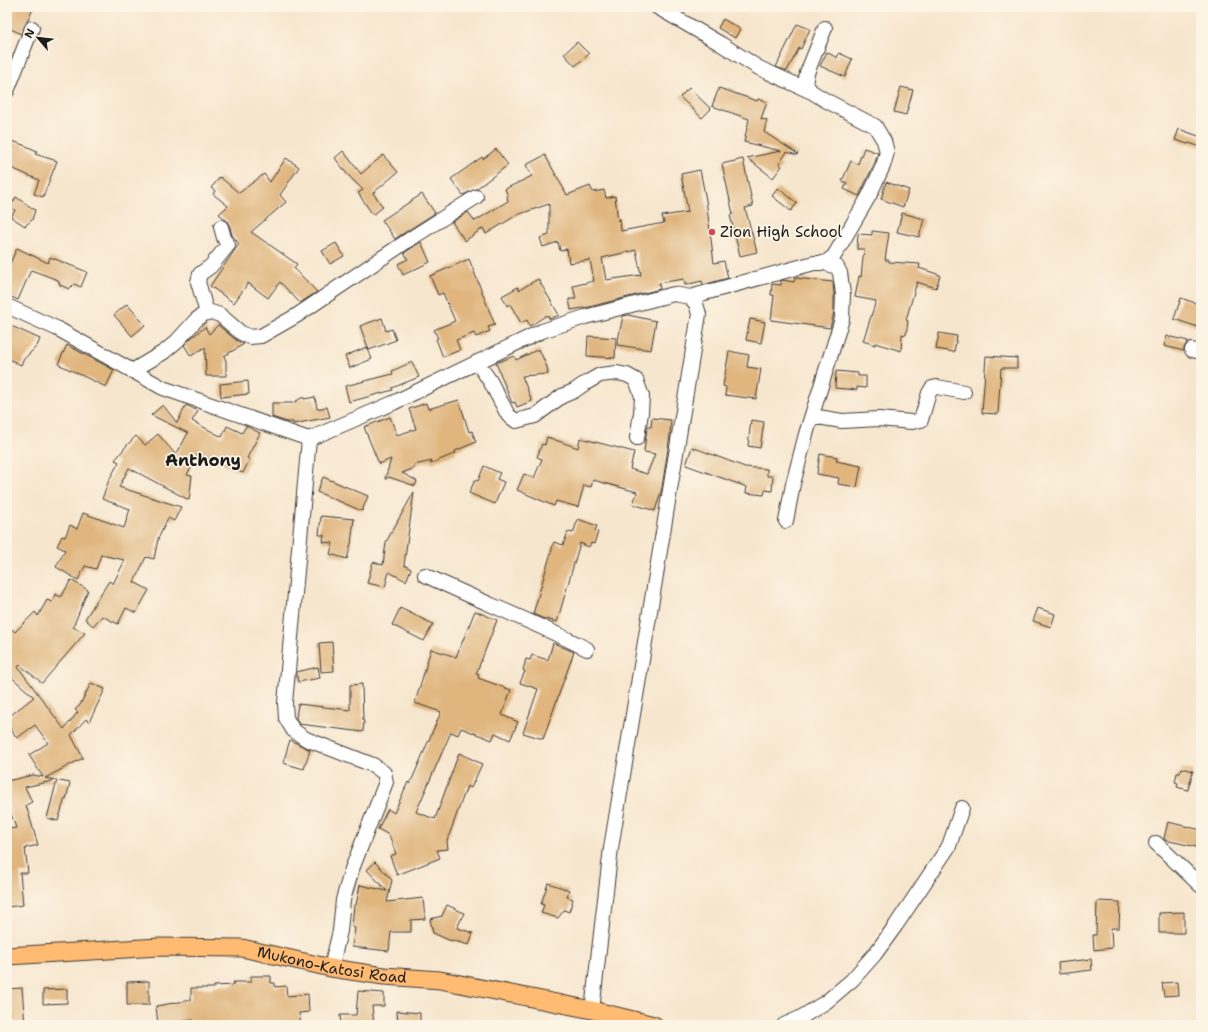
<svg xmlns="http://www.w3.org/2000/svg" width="1208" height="1032" viewBox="0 0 1208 1032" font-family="'Shantell Sans',sans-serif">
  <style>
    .building { fill: #e0b57e; fill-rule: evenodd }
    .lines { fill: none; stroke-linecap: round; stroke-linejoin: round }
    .minor-casing { stroke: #3d3a37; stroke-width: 16 }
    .major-casing { stroke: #3d3a37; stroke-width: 19 }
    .minor { stroke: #fff; stroke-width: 14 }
    .major { stroke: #ffbb71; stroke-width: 17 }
    .poi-dot { fill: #d1495b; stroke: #fcf5e5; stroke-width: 1.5 }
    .labels { text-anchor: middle; stroke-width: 3.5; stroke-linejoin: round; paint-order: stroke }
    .poi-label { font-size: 15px; fill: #1c1c1c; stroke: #fcf5e5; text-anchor: start }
    .street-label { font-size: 15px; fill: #1c1c1c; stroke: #fcf5e5 }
    .quarter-label { font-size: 17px; font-weight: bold; fill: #1c1c1c; stroke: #fcf5e5 }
  </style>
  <rect width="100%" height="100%" fill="#fcf5e5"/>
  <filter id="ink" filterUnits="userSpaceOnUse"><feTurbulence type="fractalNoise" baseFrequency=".025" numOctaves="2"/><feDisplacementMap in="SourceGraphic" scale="8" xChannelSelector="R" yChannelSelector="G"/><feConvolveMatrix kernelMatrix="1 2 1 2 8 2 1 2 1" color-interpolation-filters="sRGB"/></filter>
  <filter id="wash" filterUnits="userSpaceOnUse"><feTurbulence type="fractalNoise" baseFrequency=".012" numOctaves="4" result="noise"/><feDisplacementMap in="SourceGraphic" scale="16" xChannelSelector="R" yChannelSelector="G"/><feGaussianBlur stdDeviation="0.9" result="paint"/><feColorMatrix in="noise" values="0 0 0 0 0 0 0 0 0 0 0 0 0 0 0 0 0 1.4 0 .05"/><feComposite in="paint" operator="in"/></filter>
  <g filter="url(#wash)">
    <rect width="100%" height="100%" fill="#f7e6ce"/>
    <g id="blocks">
      <path class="building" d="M7,7H34L21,34L7,27Z
        M723,19L740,29L735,38L718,28Z
        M797,24L810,29L801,49L799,48L787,71L776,67Z
        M577,42L589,54L575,66L564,54Z
        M827,52L837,58L839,53L852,59L845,77L820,66Z
        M901,87L913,90L906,115L894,112Z
        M689,88L711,109L702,118L680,97Z
        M719,88L757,101L758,99L767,102L761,119L767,120L764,132L798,154L797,155L787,152L779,164L782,166L773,178L747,158L781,151L744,142L749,119L712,106Z
        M1179,129L1201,137V147L1189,143L1188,144L1175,140Z
        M7,139L26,146L37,151L35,154L57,161L43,197L34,194L39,180L7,166Z
        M864,148L878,153L875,162L859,196L844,189L847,183L842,181L851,161L858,164Z
        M496,149L508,165L476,189L463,195L451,179L482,157L483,159Z
        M343,151L361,174L383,155L398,172L373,193L383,207L373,215L358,193L363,190L347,174L335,158Z
        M545,155L567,195L590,186L593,192L604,190L606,198L615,196L618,221L620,218L621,231L664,223L662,216L688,212L681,174L700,170L706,200L714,263L724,261L728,278L703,285L702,281L685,285L684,279L659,283L660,289L589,307L571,310L569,299H576L573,286L594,281L590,260L569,263L567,249L560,251L558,242L543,247L540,238L549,235V204L517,215L486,234L483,228L465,241L452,222L468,212L475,221L508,201L507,197L508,196L505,189L532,176L526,165ZM636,250L641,275L606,280L602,258Z
        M286,158L299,167L280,195L286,202L251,232L297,264L294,268L317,292L300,303L280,282L268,298L248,283L234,303L210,286L239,244L232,235L230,227L227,221L219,214L228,206L213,194L215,191L211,188L220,177L239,193L264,174L270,182Z
        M743,159L753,206L745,208L757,252L740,256L730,215L733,214L722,164Z
        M886,182L909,190L903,207L881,199Z
        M778,188L797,203L791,211L772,196Z
        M422,194L435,213L395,239L382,220Z
        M16,197L35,210L32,220L25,226L11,217L15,210L10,207Z
        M902,213L924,219L919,237L897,232Z
        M872,231L889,233L885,260H889V262L920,264L919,268L940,275L936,288L917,282L906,320L908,321L906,335L902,334L901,351L875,343V345L863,341L876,301L855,297L859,276L861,277L864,249H857L858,234L872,235Z
        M421,242L430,262L403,275L398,264L408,259L404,253Z
        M336,243L344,256L330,264L322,251Z
        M17,248L48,263L50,257L87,272L81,287L74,284L69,289L60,285L58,280L31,270L18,300L7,295V270Z
        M469,259L495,325L488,327L490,331L476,337L474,333L456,340L460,350L443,357L436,339L438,338L434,330L455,321L443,293L438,295L430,276Z
        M795,278L833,282L834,294V312L830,328L771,320L774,295H771L772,284L781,285V281L783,280L794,282Z
        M538,279L559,315L550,319L547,315L530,326L527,320L521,323L510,304L507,306L502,296L518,287L519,290Z
        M1181,298L1201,305V328L1174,319Z
        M127,304L145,325L132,336L114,315Z
        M628,315L656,321L651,350L617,345L623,316Z
        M382,318L386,331L392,329L396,340L369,350L360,326Z
        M750,319L765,322L761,343L746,340Z
        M7,324L40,339L37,346L24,359L21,365L7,358Z
        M218,325L236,340L244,344L224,356L226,361V376H206L205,347L191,356L184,345L191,338L205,327L209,334Z
        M939,333L957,336L954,352L936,349Z
        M588,336L616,338L615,358L587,356Z
        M1167,336L1188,341L1184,348V351L1164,346Z
        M67,345L114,370L106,387L58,364Z
        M367,347L372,359L350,368L345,356Z
        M539,349L547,367L548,374L522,376L532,401L517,407L515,402L512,403L496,363L514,356L516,360Z
        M729,351L749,355L747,367L761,369L756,399L725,395L726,387L723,386Z
        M986,356L1017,358V368H1001L998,414L982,413Z
        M412,362L419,377L392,388L393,390L349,402L345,386L393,374L392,371Z
        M836,371L858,373V376H866V388L857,387V390L835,388Z
        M248,381L249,394L221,397L220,384Z
        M303,397L304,399L315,397L317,409L327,407L330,417L293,424V422H287L272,417V403H293Z
        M459,400L469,432L472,431L476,442L455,451L456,453L430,464L432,461L414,465L415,468L402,473L417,481L415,486L389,477L385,479L391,459L379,464L364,427L390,417L397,435L416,429L409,409L426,403L428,409Z
        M163,405L177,423L186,405L198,411L192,421L222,437L227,426L242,433L246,426L260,433L247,458L250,459L243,473L198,454L187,475L192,476L189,500L129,468L119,487L181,507L174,521L168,518L158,539L154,559L146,557L134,582L149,590L136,613L126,608L118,624L102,616L93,626L85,619L109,581L113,584L125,560L101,555L96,569L85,566L78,580L56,567L65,550L57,546L62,536L65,537L70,525L77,529L83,513L124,528L130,509L102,499L109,480L119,462L115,460L128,444L136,436L145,445L158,434L176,455L188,433L151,415Z
        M652,418L671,420L670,435L662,488L655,511L633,504L637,492L593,480L591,487L584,485L578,507L556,501L554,506L517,490L524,474L534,478L542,459L537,457L542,444L545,445L547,437L578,448L580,438L634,452L630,469L647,474L655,454L644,452L647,427H651Z
        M751,420L764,422L760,448L748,446Z
        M692,447L745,467L767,469V476H773L772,491L765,490L764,495L746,493L747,487L686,465Z
        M820,454L837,457L836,461L861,466L857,487L838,484L839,478L817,474Z
        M484,466L500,473L497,479L504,482L495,504L469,493L475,480L478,481Z
        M323,477L368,496L362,511L317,492Z
        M414,492L404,565L411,569L406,581L389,572L385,587L367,583L373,562L383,565L386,542Z
        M321,516L354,519L351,544L347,559L330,554L333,543L323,542L324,535H319Z
        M578,519L597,526L595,531L598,532L594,544L591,543L589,547L580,543L557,622L542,618L533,614L554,542L563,545L568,532L573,533Z
        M71,580L88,590L73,627L85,633L42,683L20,665L18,667L64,729L78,712L75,710L80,705L91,683L105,689L89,722L86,719L71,735L83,758L45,778L70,783L66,799L65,798L58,821L47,818L57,780L25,787L32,802L26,805L38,845L25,848L28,873H20L23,905L7,907V862H11L10,842L7,843V829L16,828L7,802L9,801L7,790V781L33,775L43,777L29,755L48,743L35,725L17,738L7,724V718L34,697L9,675L7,677V625L15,632L35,612L38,616L47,600L52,602L55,594L61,597Z
        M400,608L433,624L424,641L392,625Z
        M1038,608L1055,614L1051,627L1033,621Z
        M475,611L497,620L476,674L479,675L478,678L511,690L502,715L518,722L510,740L495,733L492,740L461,728L458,735L451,732L416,812L435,819L459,753L482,764L471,788L467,786L447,841L448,849L437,850L440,858L397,875L390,856L396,854L389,835L378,829L388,809L394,813L408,782L410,784L441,712L415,703L431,649L456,657Z
        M332,642L334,671L321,672L319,643Z
        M553,643L574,652L543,739L523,733L538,689L520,683L525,671L523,670L526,659L530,660L532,655L548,660Z
        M318,667L320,678L298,682L296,672Z
        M362,684L363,721H364L363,732L299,724L296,718L298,704L350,710V685Z
        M290,740L310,750L304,769L283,763Z
        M1182,768L1193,771L1188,790L1177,787L1178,783L1175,782L1177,773H1180Z
        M1168,822L1201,830V848L1165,840L1164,838Z
        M375,862L392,880L387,902L423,898L425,919L411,920V932H391L389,951L352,947L355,928L352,927L354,905H356L360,885L387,891L367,870Z
        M548,883L569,890L567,897L573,899L569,912L564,910L558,918L541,913L544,905L541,904Z
        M1097,901L1120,902L1119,928H1111L1112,948L1094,950L1093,935H1096Z
        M447,905L464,913L457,928L473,933L469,945L451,940V941L433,933L430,919L442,916Z
        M1184,912V933H1159V913Z
        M1091,959L1092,970L1059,974L1058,963Z
        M251,976H271V983H275V987L286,986L287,996L308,994L309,1012L299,1013L301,1025H290L289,1021L274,1025L273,1021L261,1025H194V1020H192L168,1023V1025H158L156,1006L191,1000V988H214V986L234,985L233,982H251Z
        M149,981V1005H127V982Z
        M1177,982L1178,995L1164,996L1162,983Z
        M22,988L25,1025H10L9,1009H7V989Z
        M67,989V1003L43,1004V990Z
        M358,991L384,993V1006H372L374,1025H341L340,1015H356Z
        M397,1011L420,1013V1025H398Z"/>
    </g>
  </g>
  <g filter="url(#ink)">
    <use href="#blocks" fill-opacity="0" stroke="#3d3a37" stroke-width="1"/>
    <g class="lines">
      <g class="minor-casing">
        <path id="minor" d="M657,7L721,44L759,68L812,92
          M7,91L32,28
          M825,263L834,256L869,196L883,166L887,152L884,141L875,126L825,100L812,92L805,84L807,73L825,28
          M690,297L814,263H825L837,267L840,273L843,294L842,319L806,434L793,484L786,521
          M7,306L58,329L163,388L309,439L393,403L542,331L585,317L674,294L690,297L696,304L699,314L611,848L592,1010
          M207,313L198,282L200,274L211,266L228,245L224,238L221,227
          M1192,350L1201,352
          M477,362L490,381L508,415L516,421L535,416L562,396L574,391L584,384L600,375L617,373L627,375L636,380L642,396L641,413L637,438
          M132,371L164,352L177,341L196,320L204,314L211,312L220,315L241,333L250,337L261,336L296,316L410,239L476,197
          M812,416L842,421L879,419L912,422L921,420L929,393L932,388L937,387L964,392
          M309,439L285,703L286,718L293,730L306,739L373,765L384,773L386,782L352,869L343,900L340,931L331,968
          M425,575C479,601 535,622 587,649
          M1156,843L1201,886
          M784,1025L800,1018L826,1002L852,980L875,954L896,925L949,846L962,808"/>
      </g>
      <g class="major-casing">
        <g id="major">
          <path id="s1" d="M7,956L159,947L242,948L331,968L384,976L440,980L592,1010L654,1025"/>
        </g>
      </g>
      <use href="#minor" class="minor"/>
      <use href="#major" class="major"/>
    </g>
  </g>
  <circle class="poi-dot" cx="712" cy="232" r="4"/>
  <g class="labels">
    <g class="poi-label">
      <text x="720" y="237">Zion High School</text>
    </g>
    <g class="street-label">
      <text dy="5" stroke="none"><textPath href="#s1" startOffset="327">Mukono-Katosi Road</textPath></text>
    </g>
    <g class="quarter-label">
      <text x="203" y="466">Anthony</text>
    </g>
  </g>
  <rect width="1208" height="1032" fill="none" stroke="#fcf5e5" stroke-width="24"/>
  <g transform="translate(38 38) rotate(298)" stroke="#fcf5e5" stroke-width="3" paint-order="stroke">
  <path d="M0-3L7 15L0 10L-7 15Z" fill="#1c1c1c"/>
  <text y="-6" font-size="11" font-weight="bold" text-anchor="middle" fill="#1c1c1c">N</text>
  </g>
</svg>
